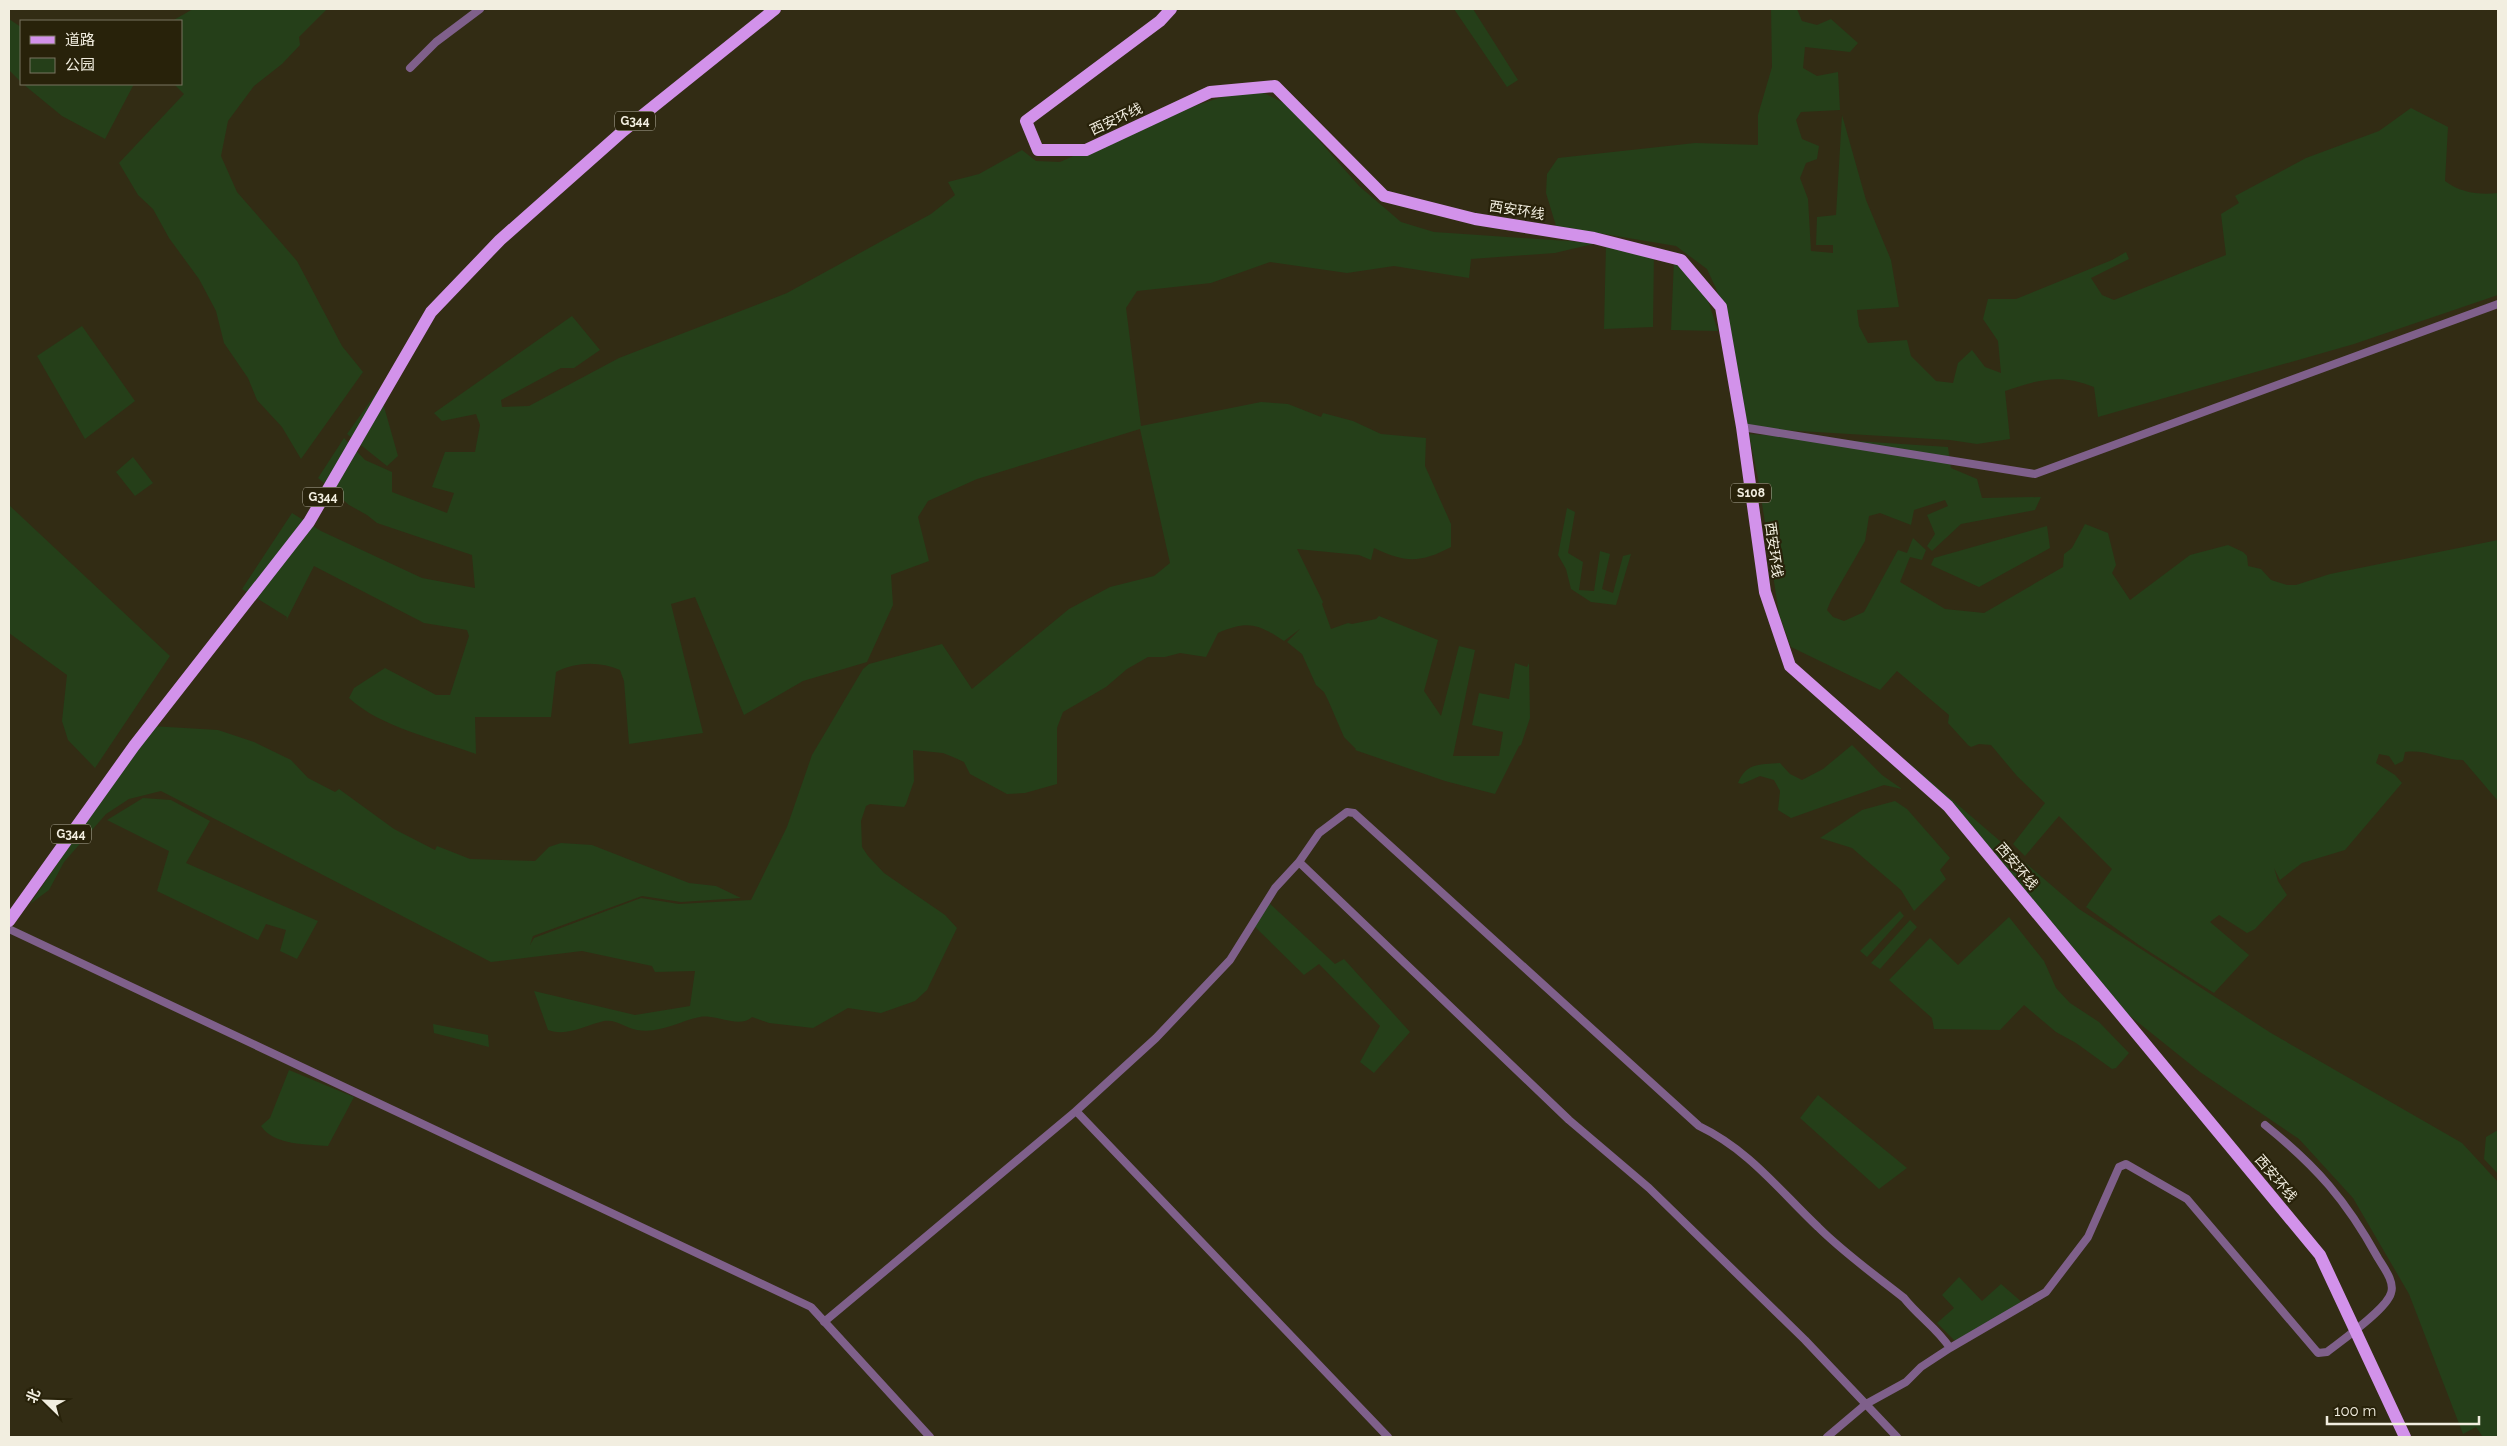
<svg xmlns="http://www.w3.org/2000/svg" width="2507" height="1446" viewBox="0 0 2507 1446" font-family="Raleway,'Noto Sans SC',sans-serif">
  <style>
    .green { fill: #253f19 }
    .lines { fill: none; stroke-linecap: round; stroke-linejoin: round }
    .street { stroke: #7f608b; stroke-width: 8 }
    .primary { stroke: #d292ea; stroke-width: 12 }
    .labels { text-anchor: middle; stroke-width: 4.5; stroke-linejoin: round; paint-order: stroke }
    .shield { fill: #28220a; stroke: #b5b1a0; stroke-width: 1 }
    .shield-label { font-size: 12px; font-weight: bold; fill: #f2eee0 }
    .street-label { font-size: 14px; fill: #f2eee0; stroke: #28220a }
  </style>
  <rect width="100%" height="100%" fill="#322c14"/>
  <path class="green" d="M193,9H327L299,37L300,45L282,64L254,86L228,121L221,156L237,192L297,261L342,346L363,372L301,459L282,427L257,400L248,378L224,343L216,311L199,279L169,238L153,209L138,195L119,163L184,94L174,84H181V21H172Z
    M1454,9H1473L1518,80L1507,87Z
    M1771,9H1797L1802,21L1817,25L1831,19L1858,43L1850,52L1805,47L1803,68L1817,76L1838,72L1840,110L1801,112L1796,120L1802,139L1819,146L1817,159L1806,163L1800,178L1808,199L1811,251L1833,253V245H1816L1817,217L1836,215L1842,115L1866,200L1891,260L1899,307L1857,310L1859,326L1868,343L1907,340L1911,356L1936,381L1953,383L1958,363L1972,350L1985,367L2001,373L1998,341L1983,319L1988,299H2016L2112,260L2126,252L2129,259L2091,278L2102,295L2114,300L2226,255L2221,214L2239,203L2235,196L2306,158L2379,131L2411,108L2448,127L2445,181C2461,193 2479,195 2498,193V295L2354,344L2098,417L2094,387C2060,373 2037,380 2005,391L2010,439L1977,444L1950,440L1748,428L1728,315L1707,269L1676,246L1556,226L1546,193L1547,174L1558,158L1695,143L1758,145V115L1772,67Z
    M9,19L21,27V82L9,70Z
    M23,84H134L105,139L62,116Z
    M1240,91L1264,93L1288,105L1359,186L1401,222L1434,232L1597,243L1555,253L1471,259L1469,278L1394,266L1347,273L1270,262L1211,283L1137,291L1126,308L1141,426L1261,402L1288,404L1321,417L1323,413L1353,421L1381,434L1426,438L1425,466L1451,524V547C1421,563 1405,563 1374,548L1371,560L1359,555L1297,549L1323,602L1322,604L1331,629L1348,623L1352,624L1376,619L1379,616L1438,640L1424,691L1441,716L1459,646L1475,650L1453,756H1499L1503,732L1472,725L1479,693L1509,699L1515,663L1527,667L1529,663L1530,718L1521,745L1519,746L1495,794L1445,781L1355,750L1356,749L1344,737L1328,700L1324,692L1316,685L1302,654L1287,642L1300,629L1284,641C1258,624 1248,620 1218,633L1206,657L1180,653L1165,657H1148L1127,669L1106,687L1063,712L1057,728V784L1025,793L1007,794L970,774L964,762L953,757L943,753L913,750L914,781L906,804L904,807L870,804L866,806L861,821L862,847L868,856L884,873L945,915L957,928L927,990L915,1001L881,1013L848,1008L813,1028L769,1023L752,1017C740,1029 715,1014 700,1017C679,1021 660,1034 637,1030C625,1028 617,1019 604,1021C585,1025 568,1037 548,1030L534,991L635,1015L690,1006L695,971L655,972L652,966L582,951L491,962L161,791L129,799L106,814L64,862L49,890L30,904L151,726L218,730L254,742L291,760L308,778L335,792L339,789L394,829L435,850L437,846L470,859L535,861L549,847L561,843L592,845L689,883L716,886L741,898L681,902L642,896L533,936L530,945L534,938L641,898L679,904L751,900L787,827L812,755L863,669L869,664L942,644L972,689L1069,609L1110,587L1154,576L1170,563L1140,429L977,479L928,501L918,517L929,561L891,575L893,605L867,662L803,681L744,715L695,597L671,604L703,733L629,744L624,681L620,670C599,661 576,662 556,672L551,717H475L476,754C436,739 380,727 349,698L354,688L385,668L436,695H450L469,636L467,630L424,623L314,566L286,621L287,617L242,589L292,513L321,531L422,578L475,588L472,555L377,523L367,515L349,505L318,478L344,438L365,460L392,472V492L447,513L454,493L432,487L445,452H475L480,425L476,414L442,421L434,413L572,316L600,350L574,368H561L501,400L502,407L529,406L619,358L787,293L931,214L955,195L948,182L979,174L1022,150L1036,161L1060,162L1158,118Z
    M1606,244L1654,251L1653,327L1604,329Z
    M1674,260L1706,294L1718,331L1671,330Z
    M82,326L135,401L85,439L37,356Z
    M379,389L398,456L387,466L347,434Z
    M1749,434L1948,447L1951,468L1977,479L1982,498L2041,497L2035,510L1961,524L1932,551L1927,546L1935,534L1927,515L1948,506L1945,500L1914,510L1911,525L1880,513L1869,516L1865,541L1831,600L1827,610L1833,617L1844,621L1864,612L1898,550L1907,553L1913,538L1926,550L1922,560L1910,557L1900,582L1945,609L1984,613L2063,567L2064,554L2072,548L2085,524L2108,533L2116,565L2112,573L2130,600L2190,555L2228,545L2243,552L2247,556L2248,566L2261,569L2271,580L2287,585H2296L2330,574L2498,540V801L2463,760C2443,760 2426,749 2405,752L2403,761L2395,765L2389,756L2379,754L2376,763L2395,775L2402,783L2345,850L2302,863L2280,880L2274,868L2278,881L2287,895L2255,929L2247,933L2219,915L2210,922L2249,955L2214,993L2139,945L2086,907L2112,869L2059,816L2025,856L2013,844L2045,803L2017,776L1991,745L1979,744L1971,747L1968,745L1948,723L1949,715L1897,671L1880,690L1791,647L1779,614L1759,484Z
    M133,457L153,483L135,496L116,472Z
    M9,505L170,656L95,768L68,740L62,721L67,675L9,633Z
    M1567,508L1575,512L1568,553L1583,562L1579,590L1594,591L1600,551L1610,554L1602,589L1613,593L1623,556L1631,554L1616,605L1591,602L1571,589L1566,569L1558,555Z
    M2047,526L2050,548L1979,587L1931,565L1934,558Z
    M1852,745L1882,775L1902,789L1884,785L1791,818L1778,810L1780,791L1774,780L1760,776L1742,784L1738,783C1747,762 1759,765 1780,763L1790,774L1802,780L1823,769Z
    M1908,762L2079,909L2271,1033L2462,1143L2498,1182V1437H2483L2476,1427L2463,1434L2409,1294L2353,1198L2299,1139L2200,1072L2125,1012L2090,976Z
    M143,798L171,800L210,821L186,863L318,921L297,959L280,951L286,930L266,924L258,940L157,891L169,851L107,820Z
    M1895,801L1907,809L1950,858L1940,870L1946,879L1914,911L1901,890L1852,848L1820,838L1862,810Z
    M1266,900L1335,964L1344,959L1410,1032L1374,1073L1360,1062L1380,1026L1319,964L1304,975L1252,924Z
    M1900,911L1904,916L1867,957L1860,951Z
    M2009,917L2044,961L2056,988L2070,1003L2099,1022L2129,1053L2116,1068L2112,1069L2076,1043L2056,1032L2024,1005L2000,1030L1934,1029L1932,1018L1889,980L1930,938L1958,965Z
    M1910,920L1917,927L1880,969L1871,963Z
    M433,1024L488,1035L489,1047L434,1033Z
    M289,1070L354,1097L328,1146C308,1144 274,1146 261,1126L270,1118Z
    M1818,1095L1907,1168L1879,1189L1800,1118Z
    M2498,1130V1174L2484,1159L2486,1137Z
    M1959,1277L1982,1301L2001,1284L2024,1304L1957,1343L1937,1323L1954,1308L1942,1295Z"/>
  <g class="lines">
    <path class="street" d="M410,68L436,42L480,9
      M1742,427L2035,474L2498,304
      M1299,862L1569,1120L1649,1188L1805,1340L1897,1437
      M9,929L811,1307L930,1437
      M1076,1111L1388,1437
      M824,1322L1076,1111L1156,1038L1230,960L1275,888L1299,862L1319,833L1347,812L1354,813L1699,1126C1749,1150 1779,1190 1818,1227C1844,1253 1875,1275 1904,1298C1918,1316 1938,1329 1950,1348
      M1827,1437L1866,1404L1906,1382L1921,1367L1950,1348L2046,1292L2088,1237L2119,1167L2126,1164L2187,1199L2318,1353L2327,1352C2341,1341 2387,1309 2391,1293C2395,1282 2384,1268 2378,1258C2346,1200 2317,1167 2265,1125"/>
    <path class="primary" d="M1171,9L1160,21L1026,121L1038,150H1086L1210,92L1275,86L1384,196L1475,219L1594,238L1681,260L1721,307L1742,427L1765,592L1790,666L1948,806L2320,1255L2405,1437
      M9,921L134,746L309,522L431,312L500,240L623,131L775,9"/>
  </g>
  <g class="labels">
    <g class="shield">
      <rect x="615" y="111.5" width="40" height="19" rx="4"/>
      <rect x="1731" y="483.5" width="40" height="19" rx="4"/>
      <rect x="303" y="487.5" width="40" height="19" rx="4"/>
      <rect x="51" y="824.5" width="40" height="19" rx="4"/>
    </g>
    <g class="shield-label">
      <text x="635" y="125">G344</text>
      <text x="1751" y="497">S108</text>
      <text x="323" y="501">G344</text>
      <text x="71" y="838">G344</text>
    </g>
    <g class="street-label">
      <text transform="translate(1116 119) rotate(-25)" y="5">西安环线</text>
      <text transform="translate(1517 210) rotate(9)" y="5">西安环线</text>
      <text transform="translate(1774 550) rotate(82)" y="5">西安环线</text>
      <text transform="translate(2017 866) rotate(50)" y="5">西安环线</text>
      <text transform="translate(2276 1178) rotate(50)" y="5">西安环线</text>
    </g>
  </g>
  <rect width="2507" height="1446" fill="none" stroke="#f2eee0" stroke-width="20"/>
  <rect x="20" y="20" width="162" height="65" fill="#28220a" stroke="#797460"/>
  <rect x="30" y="36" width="25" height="8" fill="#d292ea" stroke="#797460"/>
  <text x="65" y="45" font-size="15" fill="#f2eee0">道路</text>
  <rect x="30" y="58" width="25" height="15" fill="#253f19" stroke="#797460"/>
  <text x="65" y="70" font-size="15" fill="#f2eee0">公园</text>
  <g transform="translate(45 1401) rotate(293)" stroke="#28220a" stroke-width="4" paint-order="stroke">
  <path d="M0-4L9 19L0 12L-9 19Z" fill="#f2eee0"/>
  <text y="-8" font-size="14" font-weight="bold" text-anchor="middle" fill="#f2eee0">北</text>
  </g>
  <path d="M2327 1416v8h152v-8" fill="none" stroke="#f2eee0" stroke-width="2.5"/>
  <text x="2334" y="1416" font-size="15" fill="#f2eee0" stroke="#28220a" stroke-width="4" paint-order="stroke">100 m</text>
</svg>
